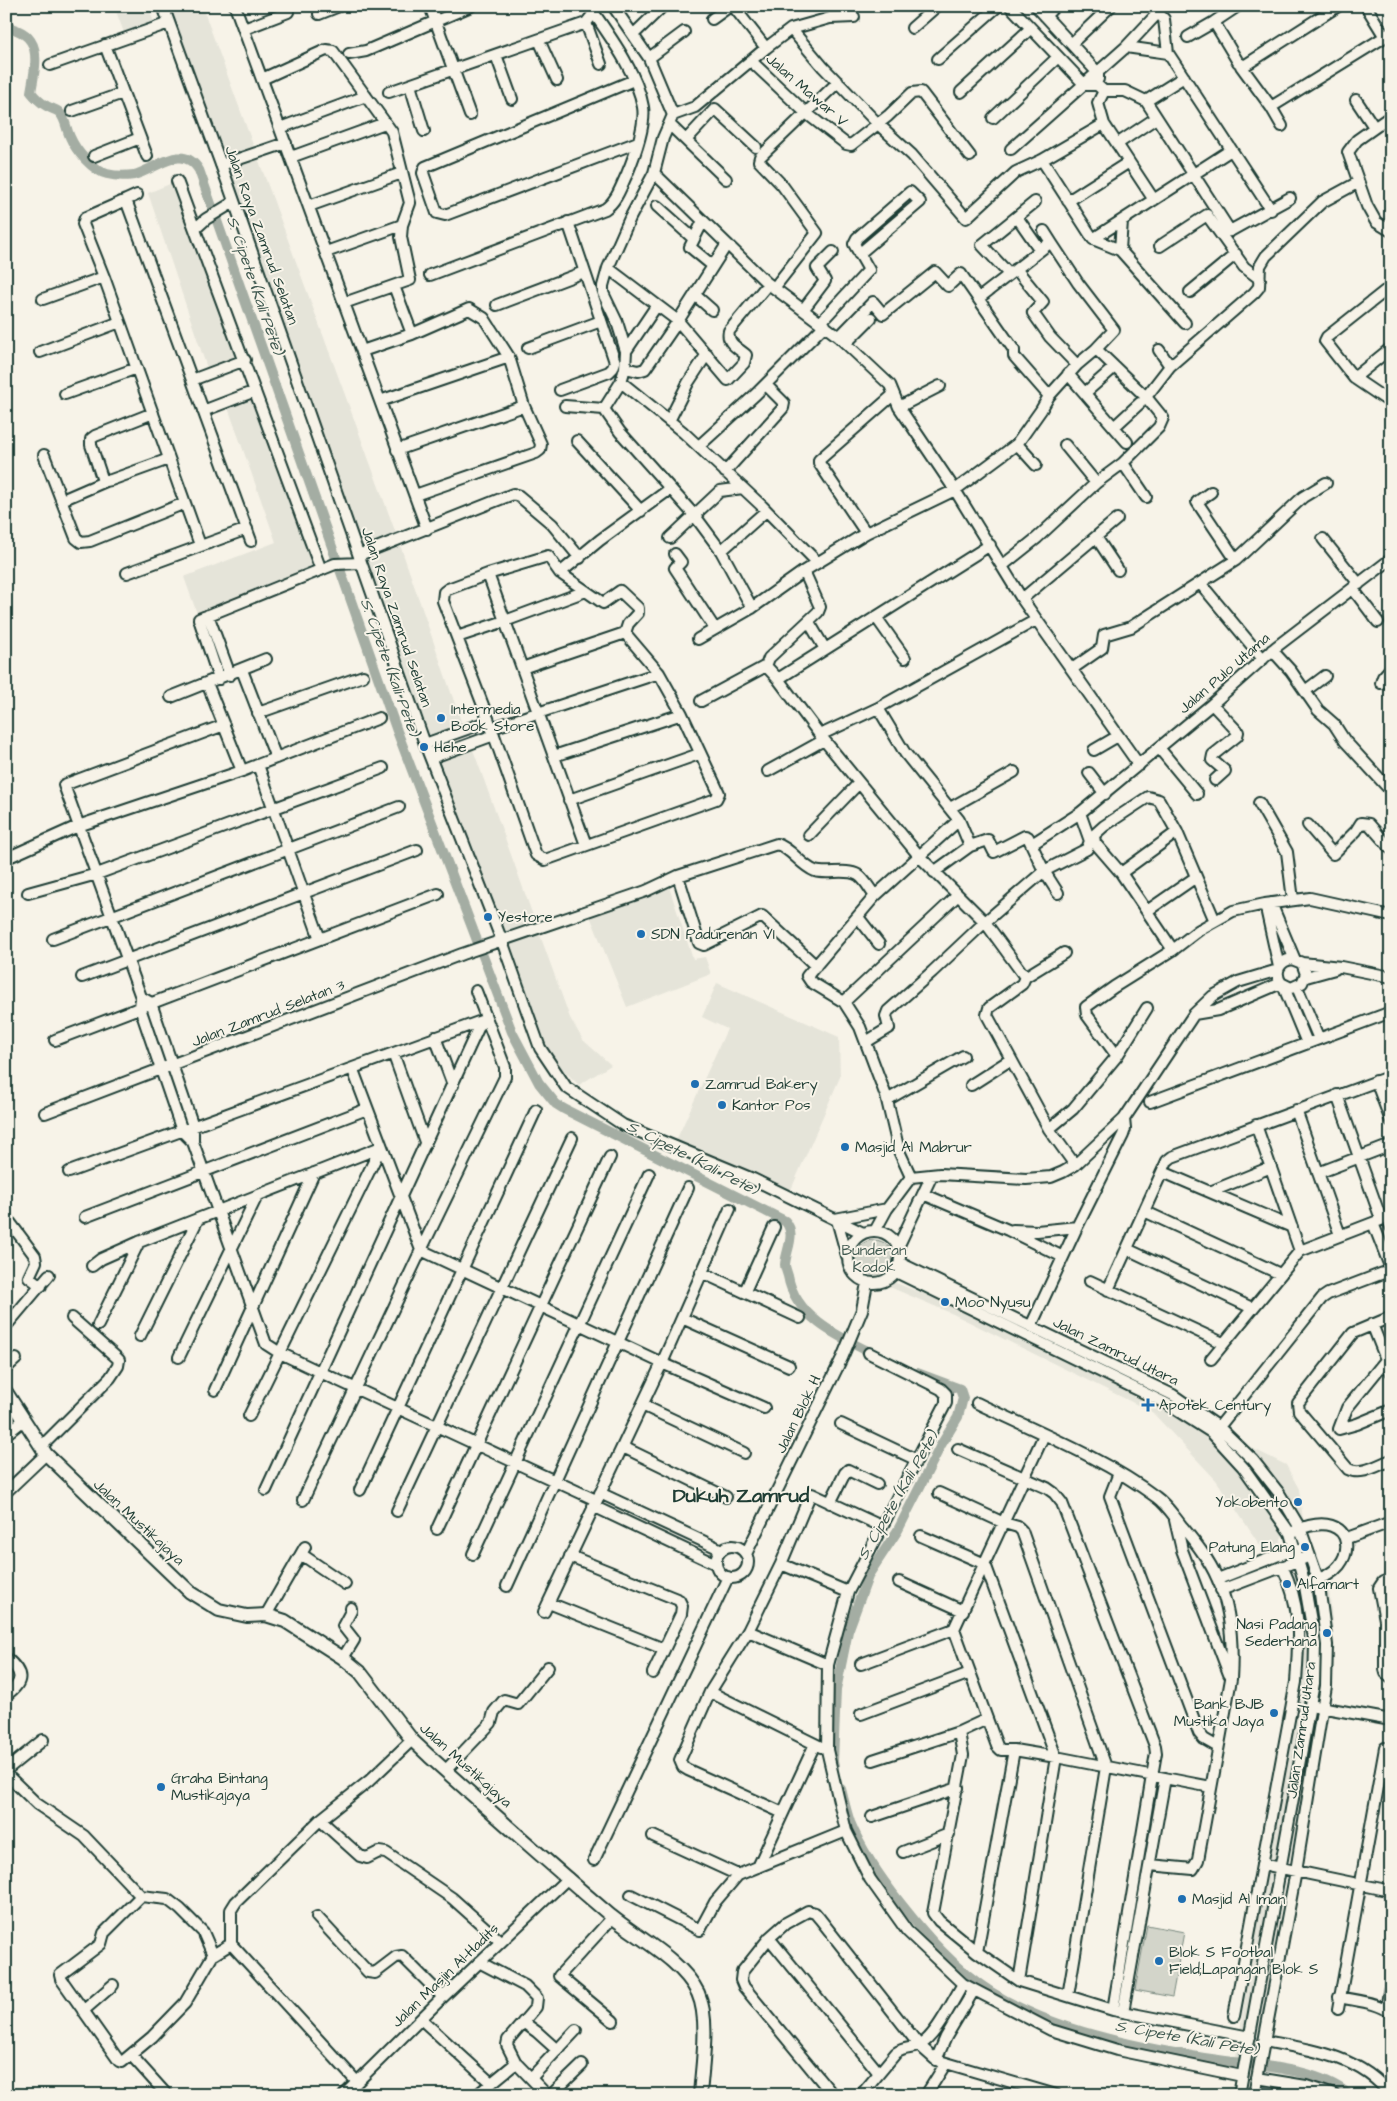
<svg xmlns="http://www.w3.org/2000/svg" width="1397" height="2101" viewBox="0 0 1397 2101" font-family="'Architects Daughter',sans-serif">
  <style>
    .built { fill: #e5e4d9 }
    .green { fill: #d3d5ca; stroke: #79897f }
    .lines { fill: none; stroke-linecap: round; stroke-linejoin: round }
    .canal { stroke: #a4ada3; stroke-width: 10 }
    .minor-casing { stroke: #1f3d34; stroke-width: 14 }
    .major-casing { stroke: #1f3d34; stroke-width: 16 }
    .minor { stroke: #f7f3e8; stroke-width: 10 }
    .major { stroke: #f7f3e8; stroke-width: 12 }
    .poi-dot { fill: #1f6fb2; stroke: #f7f3e8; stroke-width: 2 }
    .labels { text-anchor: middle; stroke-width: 4; stroke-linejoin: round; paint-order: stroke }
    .street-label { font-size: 15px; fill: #1f3d34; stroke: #f7f3e8 }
    .poi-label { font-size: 15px; fill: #1f3d34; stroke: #f7f3e8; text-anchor: start }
    .park-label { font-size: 15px; fill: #435b52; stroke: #f7f3e8 }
    .water-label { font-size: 16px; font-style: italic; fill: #405950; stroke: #f7f3e8 }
    .district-label { font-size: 20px; font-weight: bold; fill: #1f3d34; stroke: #f7f3e8 }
  </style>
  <rect width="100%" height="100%" fill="#f7f3e8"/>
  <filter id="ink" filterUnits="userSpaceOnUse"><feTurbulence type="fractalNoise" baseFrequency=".02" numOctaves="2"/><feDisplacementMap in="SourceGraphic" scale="10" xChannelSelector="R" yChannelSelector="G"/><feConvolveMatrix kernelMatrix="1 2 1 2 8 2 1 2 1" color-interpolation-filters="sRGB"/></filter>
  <g filter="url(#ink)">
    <path class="built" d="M114,6H148L156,28L126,38Z
      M163,6H202L398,539L464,730L425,744Z
      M177,181L245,360L209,374L148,193Z
      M255,391L321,570L199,619L184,577L276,542L226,402Z
      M471,744L570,1018L583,1040L611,1065L579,1085L540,1048L434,757Z
      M667,881L693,959L705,957L711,974L627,1007L588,911Z
      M717,983L839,1037L840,1077L790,1192L674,1145L727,1029L702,1017Z
      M893,1263L888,1280L1117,1369L1145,1382L1167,1404L1211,1432L1289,1527L1282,1536L1279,1547L1281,1558L1287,1567L1301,1577L1308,1650L1304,1706L1287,1821L1244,2065L1235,2063L1294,1683L1293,1617L1288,1587L1216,1480L1152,1412L953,1314L871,1279L887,1271Z
      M1242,1443L1286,1465L1299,1489L1303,1520H1300Z
      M1327,1568L1335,1650L1324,1652L1317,1575Z"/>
    <path class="green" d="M855 1259a19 19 0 1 1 38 0a19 19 0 1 1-38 0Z
      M1147,1925L1184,1932L1172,1997L1135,1990Z"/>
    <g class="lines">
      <path class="canal" d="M6,27C44,34 36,63 31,92C35,97 40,102 45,105C49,108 55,109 59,112C66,119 66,129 70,137C76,151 92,170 107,174C115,176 127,176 134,175C157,169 182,142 199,170L397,731L512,1032L539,1083L556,1104L564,1109L785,1221C797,1234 786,1249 785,1265C785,1268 787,1272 788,1276C795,1318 841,1338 876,1355
        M834,1766L833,1761L836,1690L848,1631L869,1574L898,1530L941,1445L958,1417L963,1398L960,1389L917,1373
        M841,1789C844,1800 846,1811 850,1822C862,1852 882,1880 902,1905C928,1938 956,1970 991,1992C1051,2030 1135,2047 1204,2058C1245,2065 1317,2066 1349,2095"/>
      <g class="minor-casing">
        <path id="minor" d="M163,6L227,181L425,744L502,941L540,1048L566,1087L623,1125L753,1179L863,1233
          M235,6L427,529
          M430,6L470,115
          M613,6L649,58L673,115L663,138L654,173L630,218L608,268L603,286V293L617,322L626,351L625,368L621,382L683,432L762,506L817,562
          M733,6L766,48
          M1010,6L1085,85H1097L1104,91
          M1036,6L1098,73V79
          M1366,6L1385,37
          M319,14L339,6
          M1045,16L1055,6
          M712,19L730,6
          M1214,22L1238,62L1244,66L1338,6
          M586,23L601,64
          M912,28L937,6
          M244,29L288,12
          M791,29L823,67L878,124L912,155L966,218L1016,172L1042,160L1104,124
          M633,35L663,6
          M1188,37L1214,22L1238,6
          M539,40L557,80
          M1071,44L1111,6
          M105,45L147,156
          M1126,47L1168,53L1271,210
          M349,54L366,51L471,6
          M496,55L512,99
          M649,58L684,32
          M938,59L998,6
          M751,61L806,113L846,144L851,145L888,116L912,93L921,92L970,156
          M50,65L169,23
          M1241,66L1271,107L1282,126
          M262,79L326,50L333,51L392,132L410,203L402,225L401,237L410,280L344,303
          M634,80L425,167L423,173L437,213L445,215L638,142
          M410,85L424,131
          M389,92L586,23L594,13
          M961,92L1030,29
          M1356,100L1374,127
          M1146,101L1230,231L1290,198
          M1271,107L1391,33
          M72,111L123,93
          M673,115L695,107L766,48L791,29L830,18L854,17
          M1391,116L1357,140L1348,152L1367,206L1376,222L1391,231
          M993,118L1058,57
          M669,124L726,179
          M280,128L366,96
          M686,140L715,109L756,147
          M1117,144L1156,118
          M1011,149L1126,47L1156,15H1160L1164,19L1168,53
          M94,156L140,138
          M291,157L385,123
          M1042,160L1093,239L1120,250L1185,323
          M221,165L286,143
          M654,173L766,282L839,337L890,385L899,407L955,490L1022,599L1139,765
          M177,181L321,570
          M126,200L137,195
          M1154,200L1104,124L1098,103L1104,91H1125L1146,101L1184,77
          M1068,201L1129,162
          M309,206L402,173
          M657,206L694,239
          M1017,217L1040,250
          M703,221L690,247L713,266
          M195,229L206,219L234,202
          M1093,239L1231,150
          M1051,242L1078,283L1114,330L1096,349
          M1160,246L1207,215L1244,267L1260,279
          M1120,250L1122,221
          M326,252L402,225
          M608,268L678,321L728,380L744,363L746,355C738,348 726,343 729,331L768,284
          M1016,269L1043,302L1033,313L1050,337L1077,365
          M1009,274L982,245L1035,202
          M430,275L605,209C617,201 621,186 627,174C634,157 646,125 643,107C637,72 609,35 589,6
          M394,286L412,334
          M774,288L817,233L782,185L759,161L760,157L838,82
          M1391,291H1385L1327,337L1325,341L1354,378L1391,403
          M1190,292L1236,254
          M695,295L712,310
          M979,298L1051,242L1044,231
          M43,299L104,277
          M497,305L584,272
          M803,310L825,281L817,268L833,252
          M820,323L869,270L854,244L857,238L910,192L920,202L859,254
          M839,337L873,302L883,314L935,272L948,286L961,274L1014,350V356L1049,396
          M846,343L871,318
          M528,348L601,321
          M1159,350L1170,366
          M362,351L412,334L469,309L484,318L509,357L524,406L541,444L540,450L536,453L415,495
          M626,351L657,305
          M40,352L120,322
          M625,368L638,371L645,369L678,321L727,244
          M1068,374L1127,442
          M1354,378L1391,348
          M192,380L245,360
          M560,390L609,372L613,368L615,362L568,222
          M1085,393L1110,371
          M65,394L137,368
          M1146,397L1170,366L1254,293L1259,287L1260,266L1266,256L1322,202L1357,183
          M380,401L509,357
          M565,406L604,409L620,432L695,516L721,551L752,608
          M899,407L940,386
          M604,409L621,382
          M203,411L255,391
          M153,413L95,436L91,439V445L102,478L106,481L111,480L169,459
          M669,421L688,383L707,354
          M1114,427L1140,403
          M577,441L641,511
          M1017,444L1036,465
          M1065,445L1096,483
          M699,446L756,394L825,325
          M397,450L524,406
          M44,455L76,538L81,542L90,541L185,503
          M1123,463L1146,497
          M725,472L783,408L784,403L766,385
          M1211,492L1197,502L1236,560
          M62,500L106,481
          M866,533L819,463V460L893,395
          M1096,537L1118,570
          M670,538L720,491L743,488
          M1323,539L1359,584
          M200,545L104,277L83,224L85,218L126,200L251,541
          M721,551L766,511
          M675,554L681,562L675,568L715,629
          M359,555L513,494L519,496L552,524L580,558
          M1002,566L1037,538L1096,483L1123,463L1159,427L1163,418L1146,397L1096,349L1077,365L1049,396L1041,410L1017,444L955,490L866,533L804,571L820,607L818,612L769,658L766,666L778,679L820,735L920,857L985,922L1025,977L1022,984L989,1008L987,1015L1049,1129L1075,1165
          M127,573L247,529
          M560,573L600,540L670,489
          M488,574L548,556L560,573L603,603L620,591L638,608V613L628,624L625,633
          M1200,583L1263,659
          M1353,589L1378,622
          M1022,599L1117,519
          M208,615L230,675
          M876,617L905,658
          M809,622L825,649
          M625,633L659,673
          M457,637L505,621L586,591
          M698,639L752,608L804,571
          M1272,650L1291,671L1318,710L1334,724L1345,741L1391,791
          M522,668L625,633
          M1072,669L1102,648L1104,635L1131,627L1236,560L1303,497L1326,483
          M242,670L276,758
          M219,679L199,619L335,564L361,563
          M778,679L990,545
          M207,683L242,771
          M1381,683L1383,677L1391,668
          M1305,691L1325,676
          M171,697L266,659
          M701,701L766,666
          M1212,704L1238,732L1237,736L1213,755L1212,760L1225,771L1215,780
          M878,708L1036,620
          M258,713L363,676
          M538,713L659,673L682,714L719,793L716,799L545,860L536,855L489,721L443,601L444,592L448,589L488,574L586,845
          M492,728L534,714
          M820,735L878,708L905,753L959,820L875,896L807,976L811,982L844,1002L860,1027L886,1096L899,1151L911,1177
          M425,744L489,721
          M1159,748L1197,794
          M1094,750L1118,736
          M554,756L682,714
          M431,758L494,735
          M258,765L320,939
          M768,771L824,740
          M1089,773L1105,794
          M569,800L699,754
          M1259,803L1287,852L1293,900
          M950,808L1014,772
          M1080,813L1212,704L1276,647L1391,559
          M1308,825L1333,854L1356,831L1361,823L1369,824L1391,849
          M809,835L859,783
          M970,846L988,840L994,852L1025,836L1028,837L1044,871L1058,893
          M9,857L78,826L242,771L379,718
          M934,872L970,846L959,820
          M1121,873L1177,832
          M678,876L699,943L704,945L762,916L816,966
          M28,893L97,874L383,768
          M1271,903L1295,960
          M1265,904L1279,967
          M1147,911L1196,877
          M858,917L879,944
          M53,939L399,807
          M1173,950L1121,873L1095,843L1094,835L1104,826L1148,797L1159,800L1177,832L1215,921
          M1302,963L1306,974L1302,983L1291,988L1281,983C1274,972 1279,961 1292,959L1302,963L1341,967L1391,977
          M82,977L417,850
          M1025,977L1064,953
          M1306,977L1335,969
          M1283,985L1307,1043
          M1297,987L1319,1039
          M141,997L151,1003L193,1126V1142L266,1344L280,1353L320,1372L596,1500
          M844,1002L958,895
          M1194,1014L1218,1010L1281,983
          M435,1037L453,1085
          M55,1040L438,894
          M866,1042L889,1028L886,1016L888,1011L932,972L985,922L1044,871L1087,849L1090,841L1080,813L1032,844
          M393,1053L425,1142
          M1117,1056L1147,1008
          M353,1070L421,1250L662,1363L764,1408
          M1376,1081L1391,1121
          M971,1085L1010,1060
          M1337,1095L1381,1219
          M887,1100L963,1056
          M1150,1102L1391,1012
          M1296,1110L1340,1235
          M45,1113L462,954L646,891L678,876L777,844C792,849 800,865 815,871C828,875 846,868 858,875C865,879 870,890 875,896
          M1256,1125L1300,1251
          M1049,1129L1073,1109L1117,1056L1087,1015L1086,1007L1114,987L1173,950L1199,930L1233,911L1265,904L1310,898L1391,916
          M193,1142L182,1131L140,1008L141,997L64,785L224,725
          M69,1172L484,1020
          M1163,1172L1292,1227
          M1318,1173L1391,1145
          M1210,1192L1271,1167
          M923,1194L1008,1230L1063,1257
          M1144,1211L1280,1274
          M6,1217L35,1256L36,1262L29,1277L41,1286
          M85,1217L367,1109
          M1387,1217L1391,1227
          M835,1219L887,1209
          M837,1220L847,1256
          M1373,1223L1391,1269
          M1013,1230L1037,1231L1077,1227
          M848 1257a26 26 0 1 1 52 0a26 26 0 1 1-52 0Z
          M875,1231L887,1209L911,1177L940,1174L1026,1179L1051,1177L1063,1172L1075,1165L1124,1119L1194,1014L1213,996L1238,982L1278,970
          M898,1247L932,1175
          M1127,1249L1252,1308
          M900,1263L1173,1395L1219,1427L1253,1460L1279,1493L1300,1528L1318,1579L1327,1645L1326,1686L1296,1871L1254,2095
          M92,1266L101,1259L139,1242L381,1147L249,1416
          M701,1272L800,1318
          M896,1272L1167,1404L1211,1432L1243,1467L1290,1533L1304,1581L1315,1644L1314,1683L1239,2095
          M1090,1281L1223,1343
          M1108,1290L1167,1161L1172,1157L1391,1076
          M745,1291L774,1227
          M1391,1317L1353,1333L1298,1403L1299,1411L1348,1469C1361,1476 1378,1465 1391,1460
          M682,1318L789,1366
          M1372,1324L1391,1372
          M98,1325L139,1242
          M6,1326L49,1275
          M1031,1326L1077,1227L1123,1135L1125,1129L1124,1119
          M140,1336L198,1219
          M869,1353L941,1389L946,1394V1403L848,1592L828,1665L827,1750L846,1831L870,1879L907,1931L963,1984L1051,2030L1117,2050L1242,2076
          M179,1357L257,1196
          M1211,1359L1300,1251L1391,1216
          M1386,1360L1347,1408L1339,1429L1357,1424L1391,1410
          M6,1368L16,1359
          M215,1390L314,1173
          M977,1403C1035,1431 1104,1458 1156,1497C1166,1504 1173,1515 1181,1525C1194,1541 1209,1559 1217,1578C1231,1608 1233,1648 1231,1679L1198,1860L1193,1869L1150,1865
          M642,1405L744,1453
          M841,1424L917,1460
          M1219,1427L1322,1298L1328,1294L1391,1270
          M6,1434L24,1420
          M41,1447L110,1378L118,1366L119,1360L116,1357L72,1318
          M623,1447L726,1497
          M958,1449L1047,1488L1054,1493L1062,1503L1155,1746L1156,1753L1152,1776L1113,2010L1250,2037
          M1119,1473L1110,1496L1199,1733L1204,1739L1218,1747
          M266,1490L481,1022
          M360,1490L536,1110
          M6,1492L46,1454
          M600,1493L722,1550
          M939,1493L1004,1523L1018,1527L1022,1531L1106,1767L1068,1996
          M303,1500L421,1250L505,1077V1067L476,991
          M830,1503L845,1473L848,1470L877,1484
          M593,1506L716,1564
          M397,1511L572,1138
          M1175,1520L1182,1550L1229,1674
          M437,1529L610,1157
          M1295,1531C1358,1503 1362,1572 1312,1580
          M921,1536L985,1564L1056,1757L1019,1981
          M1347,1538L1391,1522
          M716 1562a16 16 0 1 1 32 0a16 16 0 1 1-32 0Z
          M301,1554L345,1584
          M473,1554L649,1174
          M746,1554L842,1358L862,1310L867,1283
          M570,1556L679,1600L682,1606L681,1614L653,1673
          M781,1564L848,1592
          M1218,1579L1276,1556L1299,1549
          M1391,1579L1383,1582L1379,1588L1385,1620V1669L1386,1673L1391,1677
          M899,1582L963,1611
          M507,1586L688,1188
          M1221,1590L1305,1558
          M549,1603L664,1649
          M544,1612L662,1363L730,1209
          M266,1615L305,1547
          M954,1629L997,1746L1001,1750H1014L1056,1757L1211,1787
          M748,1631L828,1665
          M6,1658C23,1672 25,1682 6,1695
          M343,1658L354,1640L343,1626L351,1611V1608
          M861,1664L954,1629L1044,1435
          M710,1692L821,1747
          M1315,1706L1391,1720
          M861,1714L970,1673
          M959,1732L963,1755L933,1913L939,1921L977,1952L1019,1981L1113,2010
          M873,1760L959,1732L987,1719
          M6,1770L43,1740
          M1381,1770L1391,1772
          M445,1771L491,1723L494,1712L504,1700L518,1704L548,1667
          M6,1774L37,1804L84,1836L141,1896L167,1899L180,1909L203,1932L213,1955
          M783,1813L688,1770L683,1767L680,1760L710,1692L748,1631L781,1564L810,1495L812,1494L881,1526
          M872,1817L958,1788
          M320,1820L360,1856L367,1858L379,1852L386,1853L452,1898L500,1941
          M653,1836L738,1875
          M903,1852L949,1834
          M594,1860L728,1577
          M1262,1864L1391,1891
          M758,1867L815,1744
          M631,1895L700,1930L715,1902L738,1875L846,1831
          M141,1896L104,1933L101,1944L60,1975L61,1979L119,2061L122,2062L152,2037L185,2003L213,1955L231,1944
          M317,1917L368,1972L375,1973L396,1957L402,1956L443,1997
          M613,1917L559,1976L613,2021
          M769,1938L879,2073
          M977,1952L1014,1750
          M479,1962L525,1986L537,1998L536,2007L508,2040L507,2045L516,2063
          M1339,1997C1356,2001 1378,2002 1391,2013
          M1338,2009L1385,1748
          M1386,2009L1391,1981
          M83,2011L113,1985
          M1123,2012L1165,1778
          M1234,2016L1296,1682C1299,1638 1302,1607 1282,1566
          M421,2019L491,2083
          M523,2022L537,2032L557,2050
          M1264,2041C1309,2049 1362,2056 1390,2095
          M131,2055L167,2095
          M936,2060L946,2037L974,1990
          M531,2078L576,2030
          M1257,2078L1306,2086L1334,2095
          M357,2082L231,1944V1910L236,1902L320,1820L369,1781L412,1740
          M344,2095L443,1997L568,1878
          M477,2095L516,2063L547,2095
          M551,2095L582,2065
          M833,2095L744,1987L741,1980L742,1972L769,1938L786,1923L808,1911L815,1913L820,1919L919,2045L936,2060L1056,2095
          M861,2095L896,2053C904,2047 910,2049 918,2046C935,2039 953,2000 963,1984
          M926,2095L946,2063"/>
      </g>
      <g class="major-casing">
        <path id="major" d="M6,1392L46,1454L190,1592L219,1610L247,1616L266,1615L285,1621L343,1658L360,1672L412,1740L429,1756C489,1810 550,1864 611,1916C638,1938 683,1961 698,1993C710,2020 702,2066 700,2095"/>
      </g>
      <use href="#minor" class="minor"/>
      <use href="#major" class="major"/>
    </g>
  </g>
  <g class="poi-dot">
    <circle cx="441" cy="718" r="5"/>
    <circle cx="424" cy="747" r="5"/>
    <circle cx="488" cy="917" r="5"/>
    <circle cx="641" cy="934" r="5"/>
    <circle cx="695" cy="1084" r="5"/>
    <circle cx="722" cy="1105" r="5"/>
    <circle cx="845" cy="1147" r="5"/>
    <circle cx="945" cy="1302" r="5"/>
    <path d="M1145.5 1397.5h5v5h5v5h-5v5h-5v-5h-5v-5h5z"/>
    <circle cx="1298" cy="1502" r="5"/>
    <circle cx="1305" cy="1547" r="5"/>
    <circle cx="1287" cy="1584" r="5"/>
    <circle cx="1327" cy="1633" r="5"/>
    <circle cx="1274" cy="1713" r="5"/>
    <circle cx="161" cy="1787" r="5"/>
    <circle cx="1182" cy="1899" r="5"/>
    <circle cx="1159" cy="1961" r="5"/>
  </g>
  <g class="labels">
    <g class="street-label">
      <text transform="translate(807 90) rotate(41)" y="5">Jalan Mawar V</text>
      <text transform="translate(262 235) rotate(70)" y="5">Jalan Raya Zamrud Selatan</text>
      <text transform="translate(397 617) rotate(71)" y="5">Jalan Raya Zamrud Selatan</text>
      <text transform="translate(1224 673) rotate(-41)" y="5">Jalan Pulo Utama</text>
      <text transform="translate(268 1013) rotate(-21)" y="5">Jalan Zamrud Selatan 3</text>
      <text transform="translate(1116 1351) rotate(26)" y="5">Jalan Zamrud Utara</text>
      <text transform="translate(798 1414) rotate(-64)" y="5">Jalan Blok H</text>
      <text transform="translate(139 1522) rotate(43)" y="5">Jalan Mustikajaya</text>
      <text transform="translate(1301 1730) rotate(-82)" y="5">Jalan Zamrud Utara</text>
      <text transform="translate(466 1765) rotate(42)" y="5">Jalan Mustikajaya</text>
      <text transform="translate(445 1975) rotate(-44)" y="5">Jalan Masjin Al-Hadits</text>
    </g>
    <g class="poi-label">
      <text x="451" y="714">Intermedia<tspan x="451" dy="17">Book Store</tspan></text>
      <text x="434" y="752">Hehe</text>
      <text x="498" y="922">Yestore</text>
      <text x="651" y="939">SDN Padurenan VI</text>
      <text x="705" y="1089">Zamrud Bakery</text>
      <text x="732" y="1110">Kantor Pos</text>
      <text x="855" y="1152">Masjid Al Mabrur</text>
      <text x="955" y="1307">Moo Nyusu</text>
      <text x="1159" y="1410">Apotek Century</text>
      <text x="1288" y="1507" text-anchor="end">Yokobento</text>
      <text x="1295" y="1552" text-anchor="end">Patung Elang</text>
      <text x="1297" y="1589">Alfamart</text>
      <text x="1317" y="1629" text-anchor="end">Nasi Padang<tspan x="1317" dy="17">Sederhana</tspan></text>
      <text x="1264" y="1709" text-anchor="end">Bank BJB<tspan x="1264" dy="17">Mustika Jaya</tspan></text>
      <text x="171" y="1783">Graha Bintang<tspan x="171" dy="17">Mustikajaya</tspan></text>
      <text x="1192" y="1904">Masjid Al Iman</text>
      <text x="1169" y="1957">Blok S Footbal<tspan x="1169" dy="17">Field;Lapangan Blok S</tspan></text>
    </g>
    <g class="park-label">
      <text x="874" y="1255">Bunderan<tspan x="874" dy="17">Kodok</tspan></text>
    </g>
    <g class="water-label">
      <text transform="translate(256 285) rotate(71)" y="6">S. Cipete (Kali Pete)</text>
      <text transform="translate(391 667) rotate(70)" y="6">S. Cipete (Kali Pete)</text>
      <text transform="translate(693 1157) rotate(27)" y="6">S. Cipete (Kali Pete)</text>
      <text transform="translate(897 1495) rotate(-60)" y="6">S. Cipete (Kali Pete)</text>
      <text transform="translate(1187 2037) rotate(10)" y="6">S. Cipete (Kali Pete)</text>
    </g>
    <g class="district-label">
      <text x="741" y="1502">Dukuh Zamrud</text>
    </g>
  </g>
  <rect width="1397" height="2101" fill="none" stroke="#f7f3e8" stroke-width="25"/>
  <rect x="12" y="12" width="1372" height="2076" fill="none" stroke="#1f3d34" stroke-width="2" filter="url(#ink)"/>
</svg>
